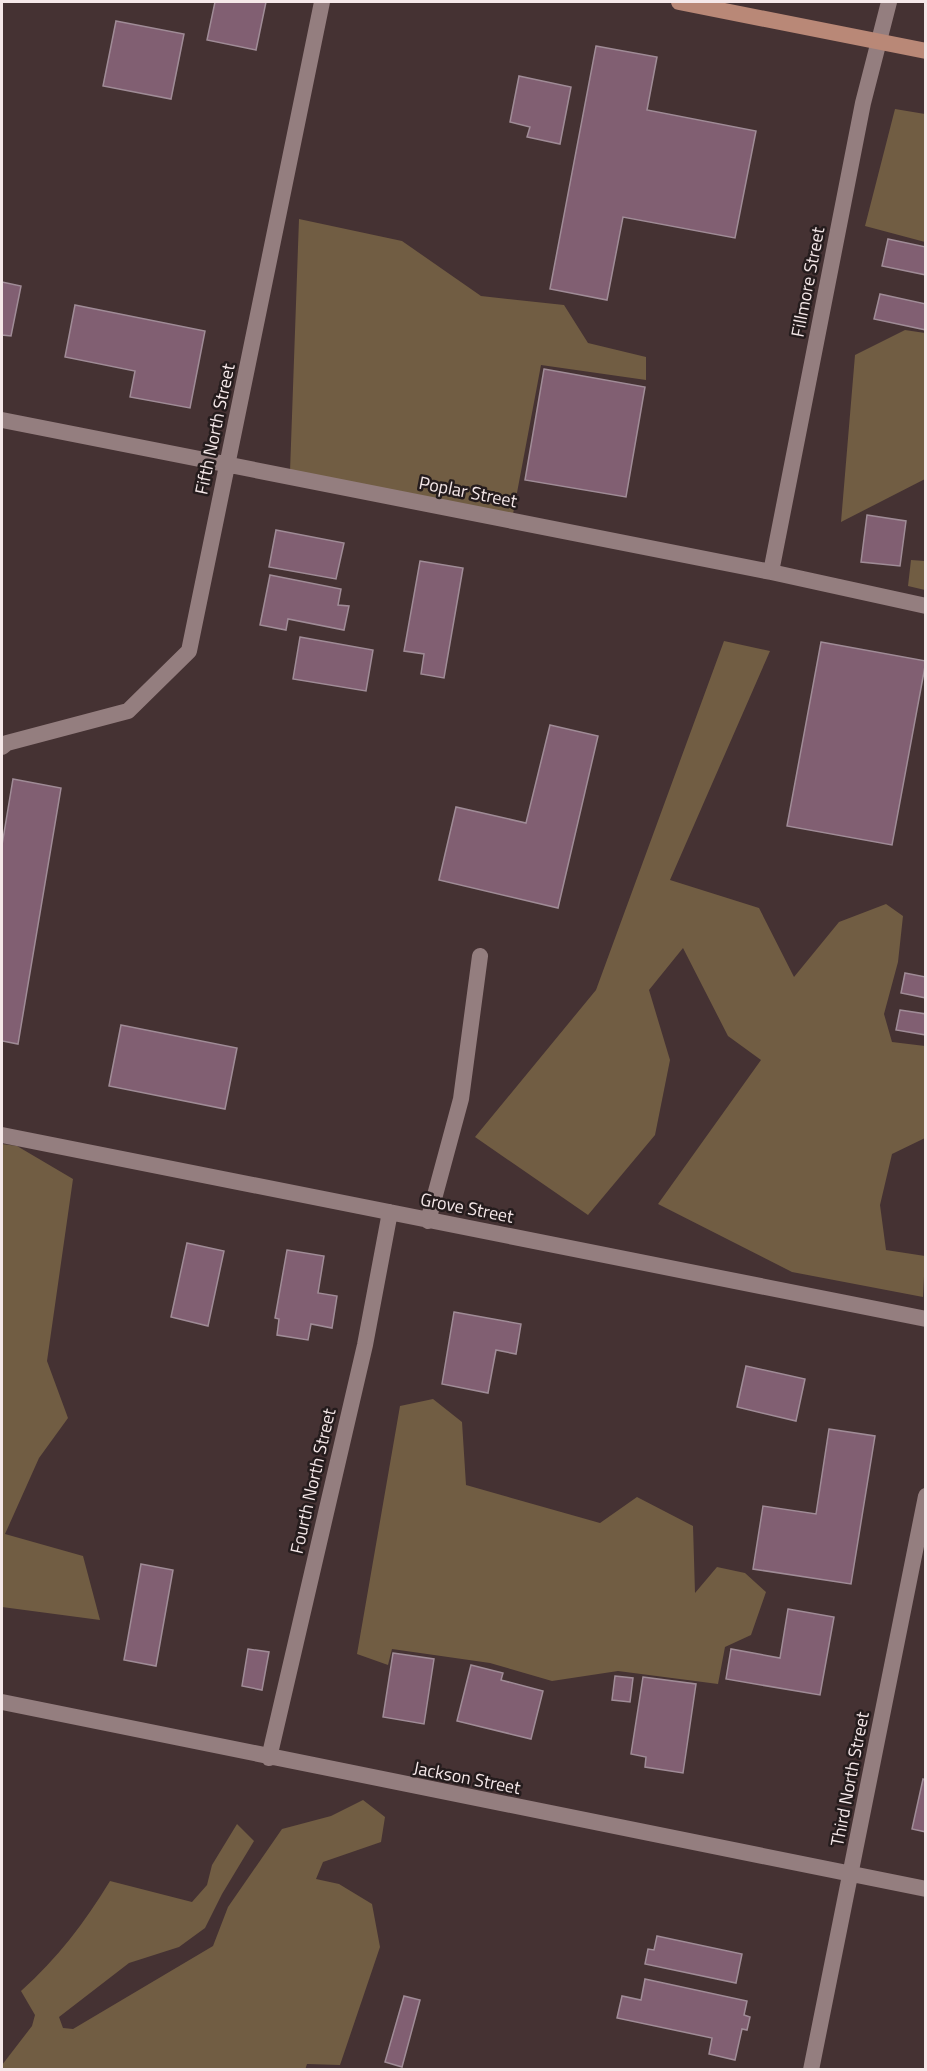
<svg xmlns="http://www.w3.org/2000/svg" width="927" height="2071" viewBox="0 0 927 2071" font-family="'Titillium Web',sans-serif">
  <style>
    .green { fill: #715d43 }
    .building { fill: #815f72; stroke: #a08c97; stroke-width: 1.5 }
    .lines { fill: none; stroke-linecap: round; stroke-linejoin: round }
    .minor { stroke: #947e7f; stroke-width: 16 }
    .primary { stroke: #b98877; stroke-width: 16 }
    .labels { text-anchor: middle; stroke-width: 5; stroke-linejoin: round; paint-order: stroke }
    .street-label { font-size: 18px; fill: #f5e8e9; stroke: #251c1d }
  </style>
  <rect width="100%" height="100%" fill="#453233"/>
  <path class="green" d="M895,109L925,114V242L865,226Z
    M299,219L402,241L481,296L564,305L588,343L646,357V380L541,365L513,514L290,472Z
    M905,330L925,333V479L841,522L855,355Z
    M911,560L925,561V590L908,586Z
    M724,641L770,651L670,880L759,908L794,977L839,922L886,904L903,916L898,962L884,1014L892,1042L925,1046V1138L892,1154L880,1205L886,1250L925,1256L923,1297L792,1272L658,1204L761,1060L728,1036L683,948L649,990L670,1060L655,1135L588,1215L475,1137L596,990Z
    M2,1144L17,1146L73,1179L47,1361L68,1418L39,1458L5,1534L83,1556L100,1620L2,1607Z
    M433,1399L462,1422L466,1485L600,1523L637,1497L693,1526L695,1593L717,1567L745,1573L766,1592L751,1635L725,1647L718,1684L618,1671L552,1681L490,1663L392,1649L388,1665L357,1654L400,1406Z
    M363,1800L385,1817L381,1842L323,1862L316,1879L339,1884L372,1904L380,1947L340,2065L307,2064L305,2070L2,2069V2065L32,2026L35,2015L21,1991C57,1959 85,1922 110,1881L192,1902L207,1885L212,1865L237,1824L254,1841L222,1894L205,1928L179,1947L129,1963L59,2017L63,2028L73,2029L213,1946L228,1907L282,1829L331,1816Z"/>
  <path class="building" d="M215,2H266L256,50L207,40Z
    M116,21L184,34L171,99L103,86Z
    M596,46L657,57L647,110L756,131L735,238L623,217L607,300L550,289Z
    M519,76L571,87L560,144L527,137L530,127L510,122Z
    M888,239L926,247V275L882,266Z
    M2,282L21,286L11,336L2,335Z
    M880,294L926,304V330L874,319Z
    M75,305L205,331L190,408L130,397L135,371L65,357Z
    M544,369L645,387L626,497L525,480Z
    M867,515L906,521L900,566L861,562Z
    M276,530L344,543L336,579L269,567Z
    M420,561L463,568L444,678L421,674L424,654L404,651Z
    M270,575L341,589L338,605L349,606L344,630L288,619L286,630L260,625Z
    M300,637L373,650L366,691L293,679Z
    M821,642L926,661L892,845L787,826Z
    M550,725L598,736L558,908L439,880L456,807L526,823Z
    M13,779L61,788L18,1044L2,1041V845Z
    M905,973L926,977V998L901,993Z
    M900,1010L926,1014V1035L896,1030Z
    M121,1025L237,1048L225,1109L109,1086Z
    M187,1243L224,1251L208,1326L171,1317Z
    M287,1250L324,1256L318,1293L337,1296L332,1328L311,1324L308,1340L277,1335L279,1319L275,1318Z
    M454,1312L521,1324L516,1354L496,1350L488,1393L442,1384Z
    M746,1366L805,1379L796,1421L737,1407Z
    M829,1429L875,1436L851,1584L753,1569L763,1506L816,1514Z
    M141,1564L173,1570L156,1666L124,1660Z
    M788,1609L834,1617L820,1695L726,1679L731,1649L780,1658Z
    M248,1649L269,1652L262,1690L242,1686Z
    M393,1653L434,1659L424,1724L383,1717Z
    M471,1665L503,1673L501,1680L543,1691L531,1739L457,1721Z
    M615,1676L633,1678L630,1702L612,1700Z
    M643,1677L696,1684L683,1773L645,1767L646,1757L631,1754Z
    M923,1779L926,1780V1832L912,1829Z
    M657,1936L742,1954L736,1983L645,1964L648,1949L654,1950Z
    M645,1979L747,2001L744,2015L750,2017L747,2030L742,2029L735,2060L709,2054L712,2038L617,2018L622,1996L641,2000Z
    M404,1996L420,2000L402,2067L385,2062Z"/>
  <g class="lines">
    <path class="minor" d="M2,420L771,572L926,606
      M771,572L863,103L889,2
      M2,747L7,743L128,711L189,651L322,2
      M2,1135L926,1319
      M428,1221L461,1099L480,956
      M2,1702L926,1889
      M269,1758L365,1345L390,1212
      M811,2070L926,1496"/>
    <path class="primary" d="M679,2L926,51"/>
  </g>
  <g class="labels">
    <g class="street-label">
      <text transform="translate(808 282) rotate(-79)" y="6">Fillmore Street</text>
      <text transform="translate(215 429) rotate(-78)" y="6">Fifth North Street</text>
      <text transform="translate(468 492) rotate(11)" y="6">Poplar Street</text>
      <text transform="translate(467 1208) rotate(11)" y="6">Grove Street</text>
      <text transform="translate(313 1481) rotate(-77)" y="6">Fourth North Street</text>
      <text transform="translate(467 1778) rotate(11)" y="6">Jackson Street</text>
      <text transform="translate(850 1779) rotate(-79)" y="6">Third North Street</text>
    </g>
  </g>
  <rect width="927" height="2071" fill="none" stroke="#f5e8e9" stroke-width="6"/>
</svg>
